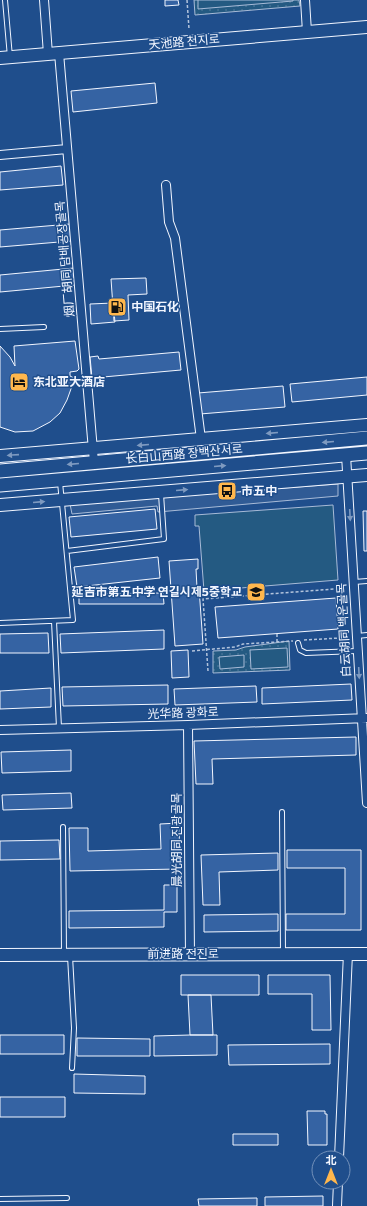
<svg xmlns="http://www.w3.org/2000/svg" width="367" height="1206" viewBox="0 0 367 1206" font-family="Commissioner,'Noto Sans SC','Noto Sans KR',sans-serif">
  <style>
    .grass { fill: url(#grass-dots); stroke: #a8bbd7 }
    .garden { fill: #245a82; stroke: #a8bbd7 }
    .parking { fill: #305b95; stroke: #a8bbd7 }
    .building { fill: #3563a3; stroke: #f2f6ff }
    .lines { fill: none; stroke-linecap: round; stroke-linejoin: round }
    .lane-casing { stroke: #f2f6ff; stroke-width: 6 }
    .street-casing { stroke: #f2f6ff; stroke-width: 10 }
    .secondary-casing { stroke: #f2f6ff; stroke-width: 14 }
    .primary-casing { stroke: #f2f6ff; stroke-width: 15 }
    .path { stroke: #b3c4dc; stroke-width: 1.5; stroke-dasharray: 3 2; stroke-linecap: butt }
    .lane { stroke: #1f4e8c; stroke-width: 4 }
    .street { stroke: #1f4e8c; stroke-width: 8 }
    .secondary { stroke: #1f4e8c; stroke-width: 12 }
    .primary { stroke: #1f4e8c; stroke-width: 13 }
    .oneway { fill: #7e9ac0 }
    .labels { text-anchor: middle; stroke-width: 3; stroke-linejoin: round; paint-order: stroke }
    .street-label { font-size: 12px; fill: #f2f6ff; stroke: #1f4e8c }
    .poi-label { font-size: 12px; font-weight: bold; fill: #f2f6ff; stroke: #1f4e8c; text-anchor: start }
  </style>
  <defs>
    <pattern id="grass-dots" width="8" height="8" patternUnits="userSpaceOnUse"><rect width="8" height="8" fill="#245a82"/><path d="M2 2h.1M6 6h.1" fill="none" stroke="#447295" stroke-width="1.8" stroke-linecap="round"/></pattern>
  </defs>
  <rect width="100%" height="100%" fill="#1f4e8c"/>
  <path class="grass" d="M194,0H299L300,6L195,15Z
    M289,641L290,670L213,673V651L236,650L245,647Z"/>
  <path class="garden" d="M198,0H293V1L198,9Z
    M333,505L338,580L204,591L199,526H195V515Z
    M287,648L288,667L251,669L250,650Z
    M244,655V667L220,669L219,657Z"/>
  <path class="parking" d="M338,484V496L158,512L157,506L72,514L70,504Z"/>
  <path class="building" d="M165,0H178L179,5L165,6Z
    M155,83L157,103L73,112L71,91Z
    M61,166L63,185L0,190V172Z
    M70,224L71,241L0,247V230Z
    M74,268L75,285L0,292V275Z
    M146,278L147,294L128,295L129,320L114,321L111,279Z
    M113,303L115,322L91,324L90,304Z
    M75,341L79,369L77,371L70,372V376L74,378L75,383L72,386L67,400L60,413L50,422L33,431L15,432L0,427V346L10,357L15,366L14,346Z
    M179,352L181,370L92,378L90,357L98,356L99,359Z
    M367,377V395L292,402L290,384Z
    M283,386L285,407L200,414L198,393Z
    M155,509L157,529L71,537L69,517Z
    M363,511H367V551H364Z
    M158,557L160,578L77,587L74,567Z
    M198,559V569H196L197,588H199L203,644L175,646L169,561Z
    M163,593L164,604H79V594Z
    M336,598L338,629L218,638L215,607Z
    M164,630V649L61,653L60,634Z
    M48,633L49,653H0V634Z
    M188,650L189,677L172,678L171,651Z
    M351,684L352,700L262,704V688Z
    M168,685V704L63,706L62,687Z
    M256,686L257,702L175,705L174,689Z
    M51,688V707L0,709V691Z
    M356,737V755L212,759L213,784H196L194,741Z
    M71,750V771L2,773L1,752Z
    M71,793L72,808L3,810L2,795Z
    M179,823L180,869L70,871L69,828H88V851L161,849L160,824Z
    M59,840L60,859L0,860V841Z
    M287,850H361V930H286V914H345V868H287Z
    M278,853V870L219,872L220,905H203L201,855Z
    M164,885H177V912H164V927L69,928V911L164,910Z
    M278,914V931L204,932V915Z
    M181,975H259V995H181Z
    M268,975H330L331,1030H312V994H268Z
    M188,995H211L213,1035H190Z
    M0,1035H64V1054H0Z
    M190,1035H217V1055L154,1056V1036Z
    M77,1038L150,1039V1056H77Z
    M330,1044V1064L229,1065L228,1045Z
    M74,1074L145,1076V1094L74,1093Z
    M0,1097H65V1117H0Z
    M307,1111H325V1114H327V1145H308Z
    M233,1134H278V1145H233Z
    M323,1196V1206H265V1197Z
    M257,1198V1206H199L198,1199Z"/>
  <g class="lines">
    <g class="lane-casing">
      <path id="lane" d="M5,0L10,57
        M0,329L44,327
        M67,551L164,539L161,494
        M354,582L367,581
        M54,621L59,728
        M0,623L73,620L60,482
        M357,636L367,635
        M298,643L300,650L306,653L357,651
        M282,812L283,953
        M63,827L64,953
        M70,956L74,1028L72,1068
        M0,1199L67,1198"/>
    </g>
    <g class="street-casing">
      <path id="street" d="M44,0L48,54
        M305,0L307,32
        M59,53L94,462
        M0,155L67,149
        M166,185L169,222L175,238L201,439
        M346,455L367,803
        M188,725L190,955
        M0,730L188,725L367,718
        M339,1158L348,953
        M337,1206L338,1182"/>
    </g>
    <g class="secondary-casing">
      <path id="secondary" d="M0,58L367,27
        M0,456L367,425
        M0,505L367,475
        M0,955L367,954"/>
    </g>
    <g class="primary-casing">
      <path id="primary" d="M0,471L367,438
        M0,485L367,453"/>
    </g>
    <path class="path" d="M187,0L189,29
      M339,614L341,646
      M277,634V642
      M304,640L340,638
      M192,651L235,647L243,644L293,641
      M208,671L203,599L334,589"/>
    <use href="#lane" class="lane"/>
    <use href="#street" class="street"/>
    <use href="#secondary" class="secondary"/>
    <use href="#primary" class="primary"/>
  </g>
  <defs><path id="oneway-solid" d="M-6-.8H1V-3.2L6.5 0L1 3.2V.8H-6Z"/></defs>
  <g class="oneway">
    <use href="#oneway-solid" transform="translate(272 433) rotate(175)"/>
    <use href="#oneway-solid" transform="translate(328 442) rotate(175)"/>
    <use href="#oneway-solid" transform="translate(143 445) rotate(175)"/>
    <use href="#oneway-solid" transform="translate(13 455) rotate(176)"/>
    <use href="#oneway-solid" transform="translate(73 464) rotate(175)"/>
    <use href="#oneway-solid" transform="translate(220 466) rotate(-5)"/>
    <use href="#oneway-solid" transform="translate(182 490) rotate(-5)"/>
    <use href="#oneway-solid" transform="translate(39 502) rotate(-5)"/>
    <use href="#oneway-solid" transform="translate(350 515) rotate(87)"/>
    <use href="#oneway-solid" transform="translate(359 673) rotate(87)"/>
  </g>
  <defs>
    <g id="fuel-square" transform="scale(1)"><rect x="-9" y="-9" width="18" height="18" rx="4" fill="#ffb74d" stroke="#1f4e8c"/><path d="M-5.5-6h7V0h2V4h1.3V-2.5L3-4.5l.8-.8L6-3V5H2.5V1h-1V6h-7ZM-4.2-4.7v3.2H.2V-4.7Z" fill="#111"/></g>
    <g id="hotel-square" transform="scale(1)"><rect x="-9" y="-9" width="18" height="18" rx="4" fill="#ffb74d" stroke="#1f4e8c"/><path d="M-6-4.5h1.5V1H6V5H4.5V3h-9V5H-6ZM-4 0a1.8 1.8 0 1 1 3.6 0ZM.5 0V-2.5h3Q6-2.5 6 0Z" fill="#111"/></g>
    <g id="bus-square" transform="scale(1)"><rect x="-9" y="-9" width="18" height="18" rx="4" fill="#ffb74d" stroke="#1f4e8c"/><path d="M-5-6H5V4H4V6H2V4H-2V6H-4V4H-5ZM-3.5-4V0h7V-4ZM-3.5 1.2v1.5H-2V1.2ZM2 1.2v1.5H3.5V1.2Z" fill="#111"/></g>
    <g id="school-square" transform="scale(1)"><rect x="-9" y="-9" width="18" height="18" rx="4" fill="#ffb74d" stroke="#1f4e8c"/><path d="M0-5L7-2L0 1L-7-2ZM-4 1L0 2.5L4 1V4Q0 6-4 4Z" fill="#111"/></g>
  </defs>
  <g fill-rule="evenodd">
    <use href="#fuel-square" x="117" y="307"/>
    <use href="#hotel-square" x="19" y="382"/>
    <use href="#bus-square" x="227" y="491"/>
    <use href="#school-square" x="256" y="592"/>
  </g>
  <g class="labels">
    <g class="street-label">
      <text transform="translate(184 42) rotate(-5)" y="4">天池路 천지로</text>
      <text transform="translate(65 259) rotate(-95)" y="4">烟厂胡同 담배공장골목</text>
      <text transform="translate(184 454) rotate(-5)" y="4">长白山西路 장백산서로</text>
      <text transform="translate(344 630) rotate(-93)" y="4">白云胡同 백운골목</text>
      <text transform="translate(183 713) rotate(-2)" y="4">光华路 광화로</text>
      <text transform="translate(177 840) rotate(-90)" y="4">晨光胡同 진광골목</text>
      <text x="183" y="958">前进路 전진로</text>
    </g>
    <g class="poi-label">
      <text x="131" y="311">中国石化</text>
      <text x="33" y="386">东北亚大酒店</text>
      <text x="241" y="495">市五中</text>
      <text x="242" y="596" text-anchor="end">延吉市第五中学 연길시제5중학교</text>
    </g>
  </g>
  <g transform="translate(331 1170)"><circle r="19" fill="#1f4e8c" stroke="#7391ba"/>
  <path d="M0-3L7 15L0 10L-7 15Z" fill="#ffb74d"/>
  <text y="-6" font-size="11" font-weight="bold" text-anchor="middle" fill="#f2f6ff">北</text>
  </g>
</svg>
